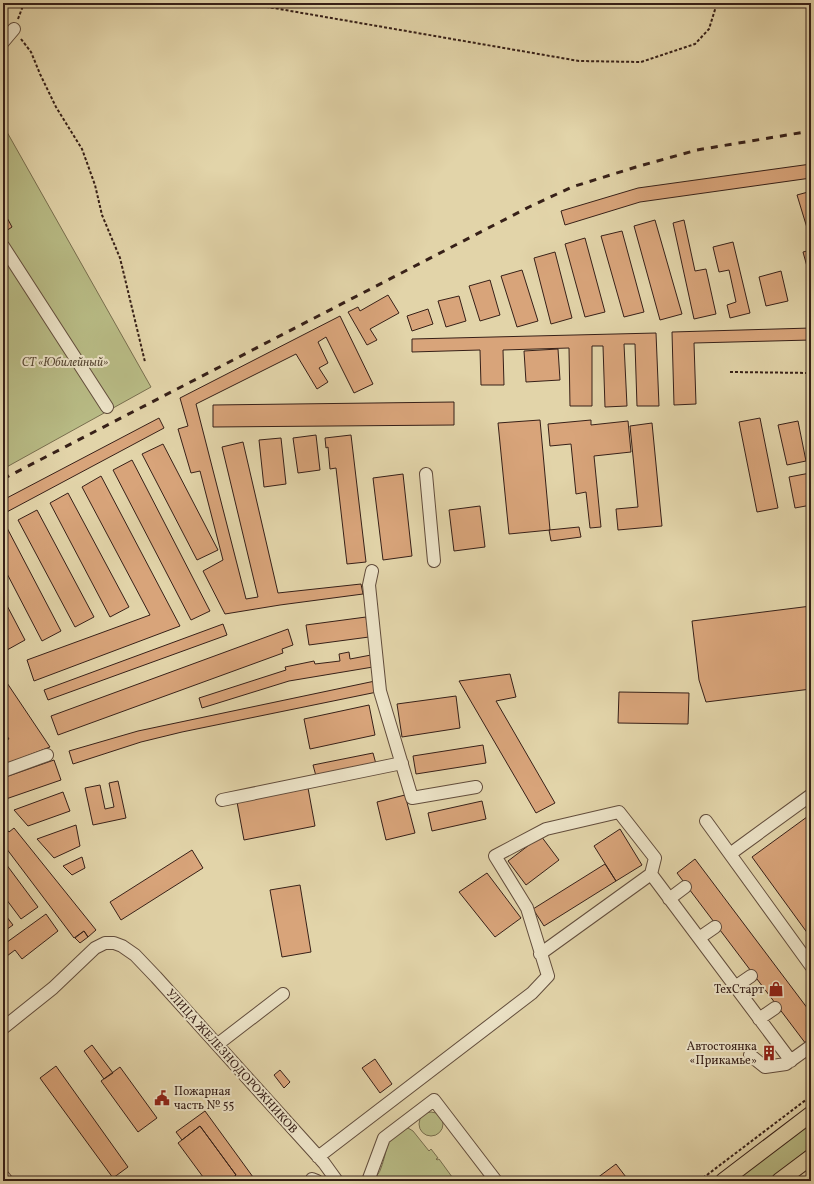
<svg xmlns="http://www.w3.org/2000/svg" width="814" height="1184" viewBox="0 0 814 1184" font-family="Vollkorn,serif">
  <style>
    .green { fill: #b8bb85; stroke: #786e4e }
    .building { fill: #d8a47a; stroke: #372018 }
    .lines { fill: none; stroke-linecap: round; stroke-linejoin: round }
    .minor-casing { stroke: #624d3c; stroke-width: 14 }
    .major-casing { stroke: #372018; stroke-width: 17 }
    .path { stroke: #372018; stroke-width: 2; stroke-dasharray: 3 2; stroke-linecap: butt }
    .minor { stroke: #ece3c7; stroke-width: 12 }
    .major { stroke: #e2d4a9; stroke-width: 15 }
    .rail { stroke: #372018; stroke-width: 3; stroke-dasharray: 7 7; stroke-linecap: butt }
    .labels { text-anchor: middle; stroke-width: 4; stroke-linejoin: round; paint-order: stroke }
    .park-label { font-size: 12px; font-style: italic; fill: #574733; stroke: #ece3c7 }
    .poi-label { font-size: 12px; fill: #372018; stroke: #ece3c7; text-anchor: end }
    .street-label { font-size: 12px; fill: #372018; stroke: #ece3c7 }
  </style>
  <rect width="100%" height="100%" fill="#e2d4a9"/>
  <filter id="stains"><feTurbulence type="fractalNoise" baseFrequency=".005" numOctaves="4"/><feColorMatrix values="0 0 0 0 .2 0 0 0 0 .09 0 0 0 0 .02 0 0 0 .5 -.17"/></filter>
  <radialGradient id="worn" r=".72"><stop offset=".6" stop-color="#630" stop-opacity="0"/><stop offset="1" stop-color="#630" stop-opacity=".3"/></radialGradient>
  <path class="green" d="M3,125L151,387L3,469Z
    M419 1124a12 12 0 1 1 24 0a12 12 0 1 1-24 0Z
    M811,1121V1147L767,1181H732Z
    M408,1128L413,1131L429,1151L431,1149L438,1158L436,1159L437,1160L439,1159L455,1181H372C375,1177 380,1173 381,1168C388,1150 385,1134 408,1128Z"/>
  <path class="building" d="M811,164V178L640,202L565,225L561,211L638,188Z
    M808,192L811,200V241L797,195Z
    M5,214L12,227L3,233V215Z
    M655,220L682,314L660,320L634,226Z
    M684,220L695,271L706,269L716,314L694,319L673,223Z
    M622,231L644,312L624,317L601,236Z
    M585,238L605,312L585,317L565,244Z
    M733,242L750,313L730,318L727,305L736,302L729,270L719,272L713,247Z
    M811,250V281L803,252Z
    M555,252L572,318L551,324L534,258Z
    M522,270L538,321L517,327L501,276Z
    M781,271L788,301L766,306L759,277Z
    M490,280L500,315L480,321L469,286Z
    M388,295L399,313L370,329L377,340L367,345L348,312L358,307L360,311Z
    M459,296L466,321L446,327L438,301Z
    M428,309L433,324L412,331L407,316Z
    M340,316L373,384L354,393L326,337L318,342L328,363L319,368L328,382L317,389L296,354L196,404L246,599L258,597L222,447L243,442L278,593L361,584L363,594L280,605L225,614L203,571L223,560L200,471L191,473L178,429L188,426L180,398Z
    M811,328V340L694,343L696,404L674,405L672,332Z
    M656,333L659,406H637L635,344H624L627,406L605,407L603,346H592V406H570L569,348L503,350L504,385H481L480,350L412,352V339Z
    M558,349L560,380L526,382L524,351Z
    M454,402V425L213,427V405Z
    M159,418L164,428L3,514V500Z
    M760,418L778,508L757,512L739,422Z
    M540,420L550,530L509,534L498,423Z
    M591,420V425L628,421L631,452L594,456L601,527L590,528L586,492L576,494L571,444L550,446L548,424Z
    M798,421L806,461L787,465L778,425Z
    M652,423L662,526L618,530L616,509L638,507L630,426Z
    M316,435L320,470L298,473L293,438Z
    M351,435L366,562L347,564L336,468L330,469L328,447L326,448L325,438Z
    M281,438L286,484L264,487L259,440Z
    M163,444L218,550L197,560L142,454Z
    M132,460L210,611L191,620L113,470Z
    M810,473L811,480V505L795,508L789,477Z
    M403,474L412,556L383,560L373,478Z
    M101,476L180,626L34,681L27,660L150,615L82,487Z
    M68,493L129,607L110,617L50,503Z
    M480,506L485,547L454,551L449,510Z
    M37,510L94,617L75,627L18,520Z
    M6,526L61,631L42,641L3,566V528Z
    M579,527L581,537L551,541L549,530Z
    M3,598L25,640L7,650L3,643Z
    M811,606V689L706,702L699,680L692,621Z
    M366,617L369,637L309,645L306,625Z
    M223,624L227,635L48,700L44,690Z
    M288,629L293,645L282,649L283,653L58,735L51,716Z
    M349,652L350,659L371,655L373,667L289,681L202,708L199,698L286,670L285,667L314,661L315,664L340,661L339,654Z
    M510,674L516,697L496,701L555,803L536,813L459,681Z
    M3,677L50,747L3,765V741L9,739L3,730Z
    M375,681L377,692L182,732L141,742L73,764L69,751L138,731Z
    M619,692L689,693L688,724L618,723Z
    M456,696L460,728L402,737L397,704Z
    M369,705L375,735L310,749L304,719Z
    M483,745L486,763L416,774L413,756Z
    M373,753L376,764L316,776L313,765Z
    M54,760L61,780L3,800V778Z
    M118,781L126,818L93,825L85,788L100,785L105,809L114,807L109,783Z
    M308,788L315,826L244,840L237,802Z
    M63,792L70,811L28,826L14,810Z
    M405,795L415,833L386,840L377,802Z
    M482,801L486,819L432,831L428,813Z
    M811,814V938L752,857Z
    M3,825L9,832L14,828L96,930L88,937L84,931L74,938L3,844Z
    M76,825L80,846L54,858L37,839Z
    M620,829L642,865L616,881L594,846Z
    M541,836L559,860L526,885L508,861Z
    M192,850L203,868L121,920L110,902Z
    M82,857L85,868L72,875L63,866Z
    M695,859L811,1013V1041L806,1044L677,873Z
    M3,860L38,907L21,919L3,895Z
    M605,864L616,881L544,926L533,909Z
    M487,873L521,918L495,937L459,892Z
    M300,885L311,952L282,957L270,890Z
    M3,912L13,925L3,932Z
    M46,914L58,931L22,959L15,950L3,959V945Z
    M84,931L88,937L80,943L75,938Z
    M92,1045L113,1073L104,1079L84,1051Z
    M773,1045L774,1055L771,1058L767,1060L763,1054Z
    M375,1059L392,1084L380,1093L362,1068Z
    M56,1066L128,1167L113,1178L40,1078Z
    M120,1067L157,1118L138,1132L101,1081Z
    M280,1070L290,1082L284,1088L274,1075Z
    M205,1111L253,1177L248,1181H229L236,1175L200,1126L182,1140L176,1132Z
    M200,1126L236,1175L229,1181H206L178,1143Z
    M616,1164L629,1181H593Z"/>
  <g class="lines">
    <g class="minor-casing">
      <path id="minor" d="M3,42L14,29
        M3,246L107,407
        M426,474L434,561
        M372,571L369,585L380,691L412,798L476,787
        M3,771L47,755
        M222,800L402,763
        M706,821L811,966
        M730,854L811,795
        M669,899L685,887
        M699,938L715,927
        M540,954L651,874L791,1061
        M735,987L751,976
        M759,1019L775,1008
        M3,1028L53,988L95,948L105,943H114L122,946L135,955L156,977L324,1163L337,1181
        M218,1044L283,994
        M750,1055L765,1067L786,1064L811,1046
        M318,1157L532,993L548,976L527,908L495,856L546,829L619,812L655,858L651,874
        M3,1176L7,1181
        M312,1179L317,1181
        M368,1181L384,1138L434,1100L496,1181"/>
    </g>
    <g class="major-casing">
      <path id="major" d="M723,1181L811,1114
        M779,1181L811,1157"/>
    </g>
    <path class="path" d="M226,3L262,6L579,61L641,62L695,44L709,29L717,3
      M18,19L24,3
      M21,39L31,52L40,74L56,107L82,149L95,185L102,215L120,258L145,362
      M730,372L811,373
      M699,1181L811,1096"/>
    <use href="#minor" class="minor"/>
    <use href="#major" class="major"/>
    <path class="rail" d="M3,479L529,207L572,187L636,167L697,150L811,131"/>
  </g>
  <defs>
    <g id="shop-bare" transform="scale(1.2)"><path d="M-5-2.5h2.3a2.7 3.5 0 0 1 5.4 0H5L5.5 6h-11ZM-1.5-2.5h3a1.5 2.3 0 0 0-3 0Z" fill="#8f2418" stroke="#ece3c7" stroke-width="2.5" paint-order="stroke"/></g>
    <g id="building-bare" transform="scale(1.2)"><path d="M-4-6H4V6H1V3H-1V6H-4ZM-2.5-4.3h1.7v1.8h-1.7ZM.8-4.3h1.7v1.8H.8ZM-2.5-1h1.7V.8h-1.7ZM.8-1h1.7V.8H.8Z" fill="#8f2418" stroke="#ece3c7" stroke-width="2.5" paint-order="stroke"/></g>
    <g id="civic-bare" transform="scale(1.2)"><path d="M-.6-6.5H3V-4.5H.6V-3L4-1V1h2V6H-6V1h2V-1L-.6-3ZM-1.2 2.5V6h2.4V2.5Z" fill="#8f2418" stroke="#ece3c7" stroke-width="2.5" paint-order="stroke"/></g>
  </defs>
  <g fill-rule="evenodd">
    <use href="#shop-bare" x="776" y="989"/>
    <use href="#building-bare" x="769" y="1053"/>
    <use href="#civic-bare" x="162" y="1098"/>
  </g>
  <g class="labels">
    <g class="park-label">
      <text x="65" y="366">СТ «Юбилейный»</text>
    </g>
    <g class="poi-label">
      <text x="764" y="993">ТехСтарт</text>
      <text x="757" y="1050">Автостоянка<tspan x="757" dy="14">«Прикамье»</tspan></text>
      <text x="174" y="1095" text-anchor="start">Пожарная<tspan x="174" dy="14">часть № 55</tspan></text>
    </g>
    <g class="street-label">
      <text transform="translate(232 1061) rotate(48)" y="4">УЛИЦА ЖЕЛЕЗНОДОРОЖНИКОВ</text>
    </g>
  </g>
  <rect width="814" height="1184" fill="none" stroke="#e2d4a9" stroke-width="16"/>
  <rect x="4" y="4" width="806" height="1176" fill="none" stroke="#372018" stroke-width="2"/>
  <rect x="8" y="8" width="798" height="1168" fill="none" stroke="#372018"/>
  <rect width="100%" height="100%" filter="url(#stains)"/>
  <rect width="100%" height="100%" fill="url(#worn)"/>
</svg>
